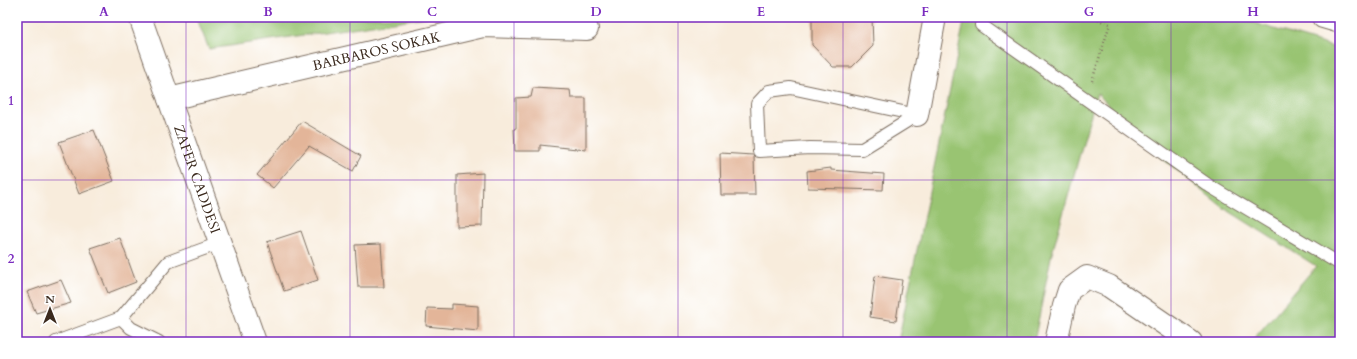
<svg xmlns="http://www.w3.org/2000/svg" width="1357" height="359" viewBox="0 0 1357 359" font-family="Cardo,serif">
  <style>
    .green { fill: #99c472; stroke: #6a7748 }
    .building { fill: #e3b599 }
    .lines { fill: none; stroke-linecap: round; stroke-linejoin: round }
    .lane-casing { stroke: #7d6e60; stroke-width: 14 }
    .street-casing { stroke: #7d6e60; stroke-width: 24 }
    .secondary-casing { stroke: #7d6e60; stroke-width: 24 }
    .path { stroke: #7d6e60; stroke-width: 2.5; stroke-dasharray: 1 3; stroke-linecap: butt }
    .lane { stroke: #fff; stroke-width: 12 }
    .street { stroke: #fff; stroke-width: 22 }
    .secondary { stroke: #fff; stroke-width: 22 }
    .grid { fill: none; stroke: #7b2cbf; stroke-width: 1; stroke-opacity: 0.55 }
    .labels { text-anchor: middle; stroke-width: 3.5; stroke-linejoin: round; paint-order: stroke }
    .street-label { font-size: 14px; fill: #3b2a1e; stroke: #fff }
    .neatline { fill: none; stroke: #7b2cbf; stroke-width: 1.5 }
    .grid-label { font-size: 13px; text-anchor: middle; font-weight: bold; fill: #7b2cbf }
  </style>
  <rect width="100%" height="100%" fill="#fff"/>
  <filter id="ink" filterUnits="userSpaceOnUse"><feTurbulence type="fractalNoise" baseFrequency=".025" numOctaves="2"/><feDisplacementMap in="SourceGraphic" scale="8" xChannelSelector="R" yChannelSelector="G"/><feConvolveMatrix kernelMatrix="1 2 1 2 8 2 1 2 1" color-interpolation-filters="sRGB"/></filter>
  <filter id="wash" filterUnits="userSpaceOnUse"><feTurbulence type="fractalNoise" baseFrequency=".012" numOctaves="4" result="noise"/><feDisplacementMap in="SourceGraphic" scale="16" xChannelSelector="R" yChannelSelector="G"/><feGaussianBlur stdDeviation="0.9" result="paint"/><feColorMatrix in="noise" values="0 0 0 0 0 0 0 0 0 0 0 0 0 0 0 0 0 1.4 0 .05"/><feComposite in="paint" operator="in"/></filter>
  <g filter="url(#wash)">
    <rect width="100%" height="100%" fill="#f8ecdc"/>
    <path class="green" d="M196,17H427L209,49Z
      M965,17H1235L1340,49V342H1251L1316,266L1224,208L1148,147L1097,93L1051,257L1034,342H898Z"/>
    <g id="blocks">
      <path class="building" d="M812,17H872L873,46L852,67H833L812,45Z
        M533,88L570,90L571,98H586V150L540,145V151H515L514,129L516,128V98L531,97Z
        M302,121L361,156L353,171L309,146L273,188L257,175Z
        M94,130L114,181L79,194L59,142Z
        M720,153L753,155L754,156L755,195H721Z
        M831,168V170L884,174L883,190L808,188L807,171Z
        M483,173L482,226L457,227V175Z
        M301,231L318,280L284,291L267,242Z
        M120,238L136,282L108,293L90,248Z
        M381,244L384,287H358L355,245Z
        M875,276L902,280L896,321L870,317Z
        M61,280L71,303L36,313L27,292Z
        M452,304L478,306V331L426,326L427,308L452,309Z"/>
    </g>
  </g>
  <g filter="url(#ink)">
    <use href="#blocks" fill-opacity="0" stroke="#7d6e60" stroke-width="1"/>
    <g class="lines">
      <g class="lane-casing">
        <path id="lane" d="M983,17L981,25L1211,187L1340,264
          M791,88L917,115L862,149L810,148L759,151L757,104L769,91Z
          M121,318L131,328L159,342
          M56,342L121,318L168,262L220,243"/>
      </g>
      <g class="street-casing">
        <g id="street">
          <path d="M1323,17L1340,22"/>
          <path id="s1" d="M169,99L483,26L587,29"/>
          <path d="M917,115L935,17"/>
          <path d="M1056,342L1064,306L1069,290L1087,277L1109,286L1191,342"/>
        </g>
      </g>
      <g class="secondary-casing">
        <g id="secondary">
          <path id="s2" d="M140,17L255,342"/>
        </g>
      </g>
      <path class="path" d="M1090,17L1110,24L1092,81"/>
      <use href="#lane" class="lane"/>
      <use href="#street" class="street"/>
      <use href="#secondary" class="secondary"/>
    </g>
  </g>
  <path class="grid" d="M186,17V342M350,17V342M514,17V342M678,17V342M843,17V342M1007,17V342M1171,17V342M17,180H1340"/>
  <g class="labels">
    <g class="street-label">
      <text dy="5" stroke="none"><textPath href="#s1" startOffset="213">BARBAROS SOKAK</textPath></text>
      <text dy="5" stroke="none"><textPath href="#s2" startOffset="172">ZAFER CADDESI</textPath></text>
    </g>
  </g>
  <rect width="1357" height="359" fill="none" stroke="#fff" stroke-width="44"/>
  <g transform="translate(50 309)" stroke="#ffffff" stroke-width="3" paint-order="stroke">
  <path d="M0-3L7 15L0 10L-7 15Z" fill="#3b2a1e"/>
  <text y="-6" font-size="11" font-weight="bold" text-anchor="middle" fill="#3b2a1e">N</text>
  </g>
  <rect x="22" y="22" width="1313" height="315" class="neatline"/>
  <g class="grid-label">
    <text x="104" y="16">A</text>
    <text x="268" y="16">B</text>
    <text x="432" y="16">C</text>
    <text x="596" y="16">D</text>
    <text x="761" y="16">E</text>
    <text x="925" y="16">F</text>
    <text x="1089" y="16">G</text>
    <text x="1253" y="16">H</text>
    <text x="11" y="105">1</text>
    <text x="11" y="263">2</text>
  </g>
</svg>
